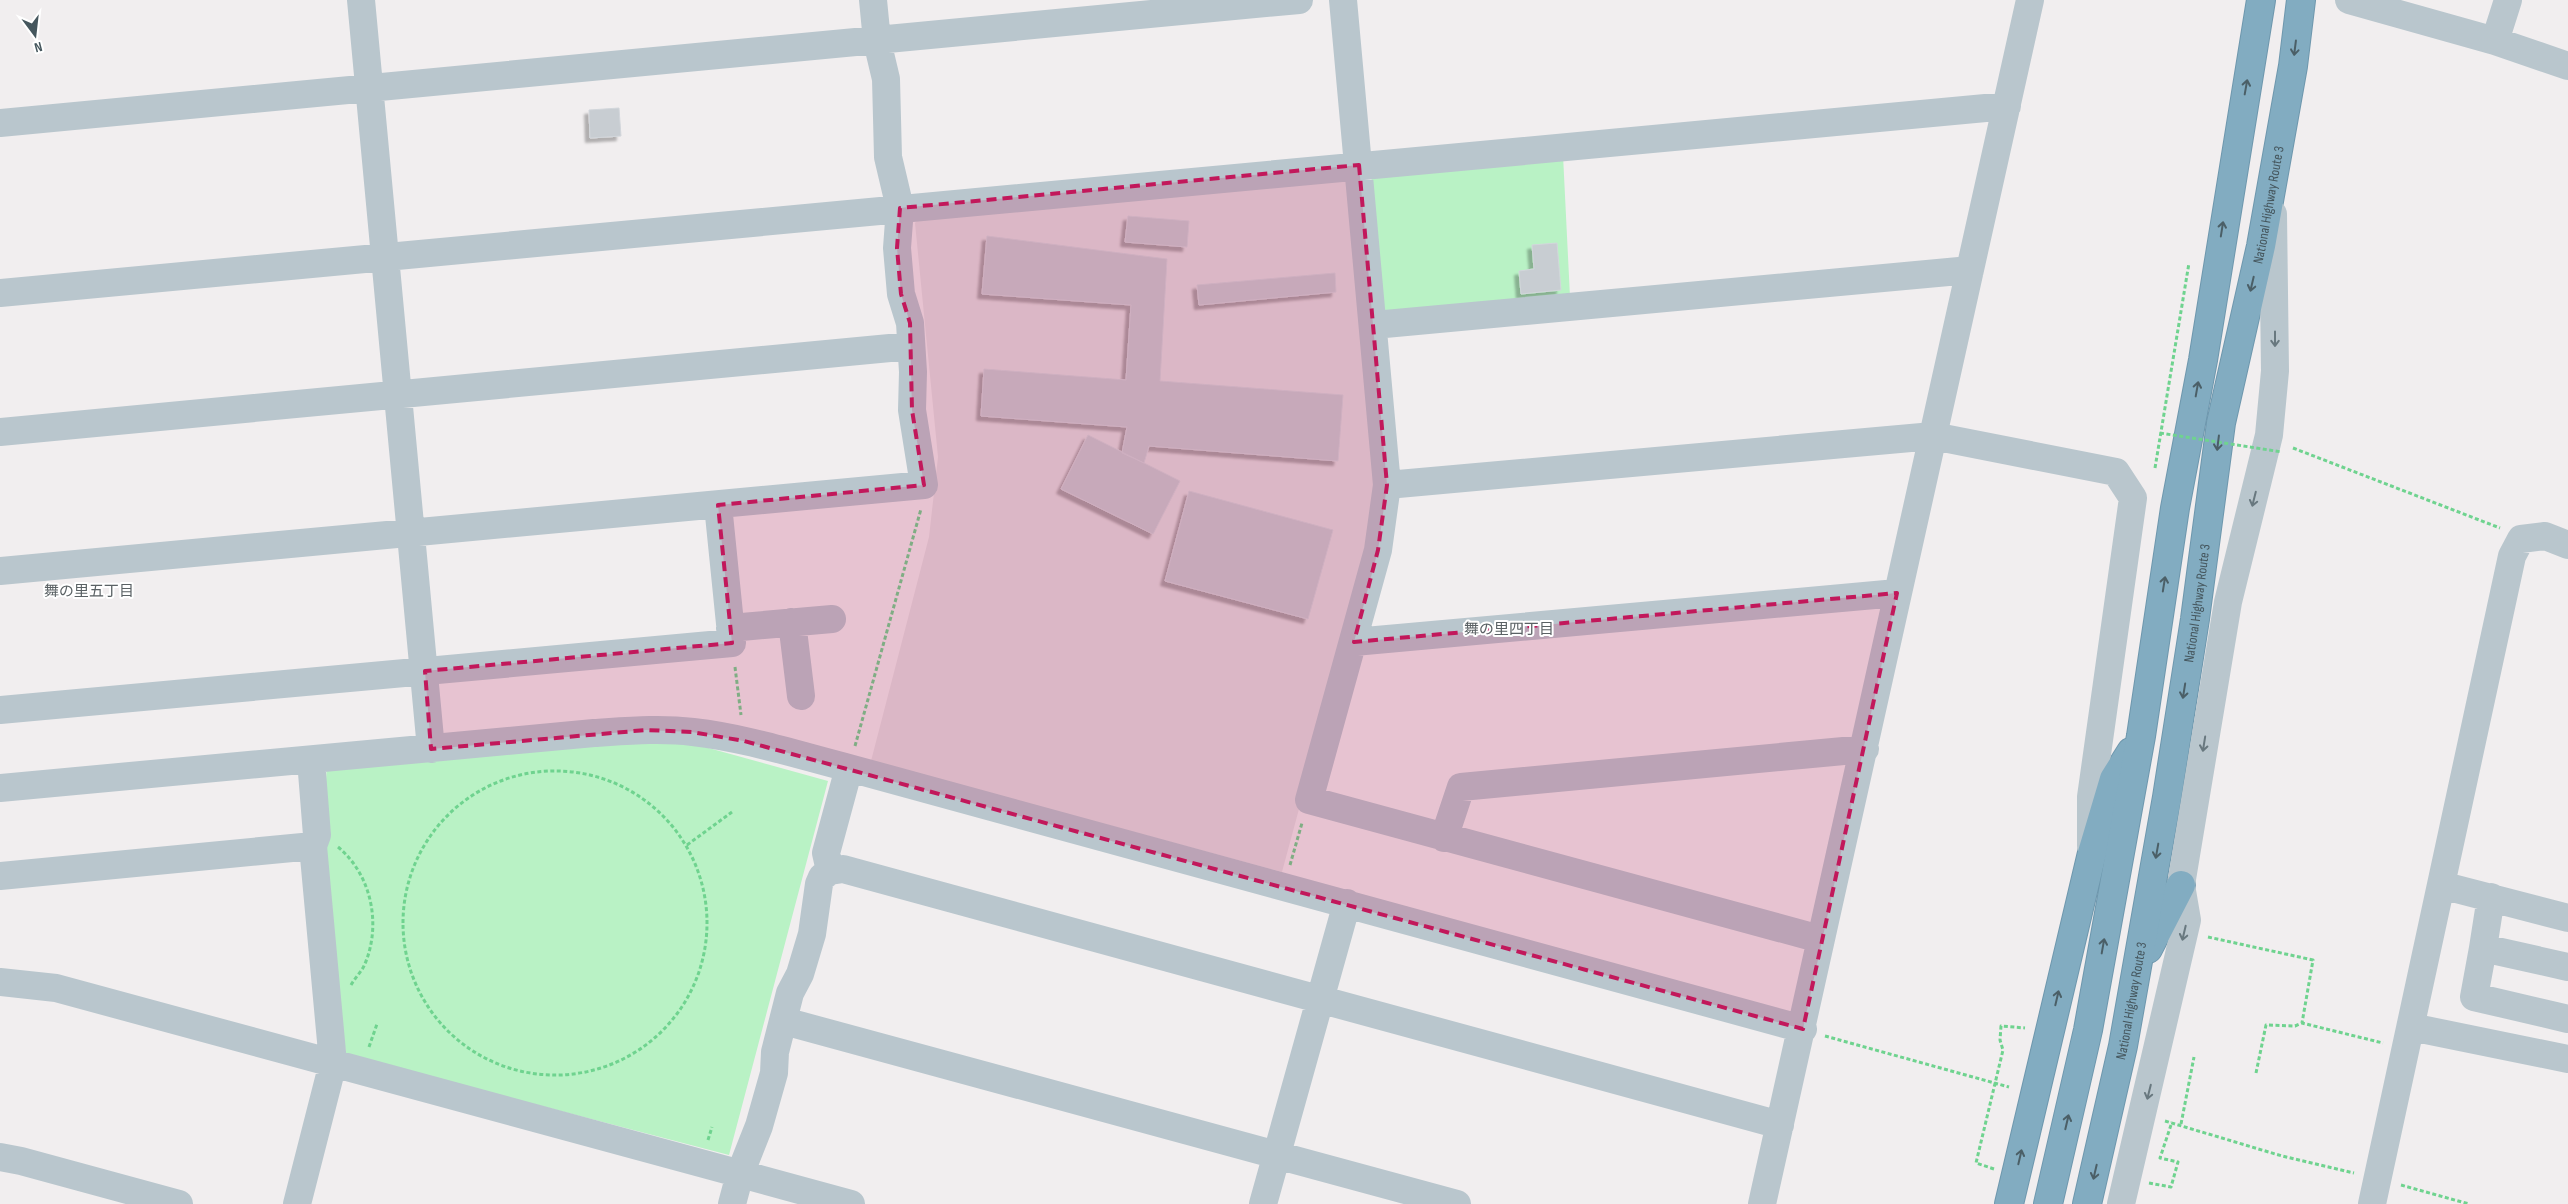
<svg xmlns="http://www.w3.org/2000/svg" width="2568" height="1204" viewBox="0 0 2568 1204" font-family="'Sofia Sans Condensed','Noto Sans JP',sans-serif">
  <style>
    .education { fill: #e2dfe1 }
    .green { fill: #b9f2c5 }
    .building { fill: #c8cdd2; stroke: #d2d6db; filter: url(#shadow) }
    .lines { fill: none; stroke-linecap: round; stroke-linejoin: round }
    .highway-casing { stroke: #6e97ad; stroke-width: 30 }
    .path { stroke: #6fd38f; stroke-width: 3; stroke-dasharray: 4 2.5; stroke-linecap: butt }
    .minor { stroke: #b9c6cd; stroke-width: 28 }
    .highway { stroke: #82acc1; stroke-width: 28 }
    .path-bridge { stroke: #6fd38f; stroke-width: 3; stroke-dasharray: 4 2.5; stroke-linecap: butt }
    .oneway { stroke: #4b5f67 }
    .oneway2 { stroke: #68787f }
    .marked { fill: #c2185b; fill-opacity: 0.2; stroke: #c2185b; stroke-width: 4; stroke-dasharray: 10 6; stroke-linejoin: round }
    .labels { text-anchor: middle; stroke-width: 4; stroke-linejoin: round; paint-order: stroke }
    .street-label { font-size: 14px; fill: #45565d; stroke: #fff }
    .neighbourhood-label { font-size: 15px; fill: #5a6164; stroke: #fff }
  </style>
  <defs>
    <filter id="shadow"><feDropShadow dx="-4.5" dy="4.5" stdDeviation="1" flood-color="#0004"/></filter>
  </defs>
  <rect width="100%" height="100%" fill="#f1eeef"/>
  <path class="education" d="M1343,176L1351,183L1375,505L1342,650L1282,872L871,761L929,537L938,457L915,223L920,217Z"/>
  <path class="green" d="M1563,155L1570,297L1389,313L1383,308L1371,180L1378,173Z
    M598,744H694L828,781L729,1155L346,1055L322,847L327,763Z"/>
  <path class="building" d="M619,108L621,136L590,138L589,110Z
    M1128,216L1189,221L1187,247L1125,242Z
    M987,236L1167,259L1160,381L1343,395L1338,461L1149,446L1144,463L1122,453L1127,427L981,416L984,369L1126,380L1131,305L982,294Z
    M1557,243L1561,290L1521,294L1519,271L1534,269L1532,245Z
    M1335,273L1336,292L1199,305L1197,285Z
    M1088,435L1180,481L1153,534L1061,489Z
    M1189,491L1333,530L1308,619L1165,581Z"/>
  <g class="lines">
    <g class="highway-casing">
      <g id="highway">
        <path d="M2148,949L2181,885"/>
        <path d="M2009,1204L2092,853L2114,779L2131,752"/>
        <path d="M2048,1204L2088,1030L2141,736L2175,508L2203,360L2261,0"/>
        <path id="s1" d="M2087,1204L2123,1046L2167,797L2195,619L2221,423L2261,246L2293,66L2301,0"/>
      </g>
    </g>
    <path class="path" d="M2293,448L2500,528
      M2155,468L2189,263
      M735,667L741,715
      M855,746L921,509
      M403 923a152 152 0 1 1 304 0a152 152 0 1 1-304 0Z
      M687,845L732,812
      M338,847C372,875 382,926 364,966C361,972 355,978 351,985
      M1290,865L1302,823
      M2208,937L2313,960L2302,1023
      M1825,1036L2009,1087
      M369,1047L377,1024
      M2256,1073L2266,1025L2295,1026L2302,1023L2383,1043
      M2165,1121L2282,1156L2354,1173
      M2181,1124L2194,1057
      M708,1140L712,1127
      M1994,1169L1976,1163L2003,1050L2000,1040L2001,1026L2025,1028
      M2149,1183L2171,1187L2178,1162L2160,1158L2172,1122
      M2401,1185L2469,1204"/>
    <path class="minor" d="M361,0L431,749
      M1343,0L1387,485L1378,550L1309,800L1820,939
      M2349,0L2495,41L2568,66
      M2495,41L2508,0
      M0,123L1299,0
      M0,293L2007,106
      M1374,325L1970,270
      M0,432L911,346
      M1387,485L1933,436L2116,472L2133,498L2091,797V846
      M0,571L924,485L912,410L913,372L910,323L901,294L897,248L900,208L888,157L886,79L877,41L873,0
      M792,622L801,696
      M730,628L832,619
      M1354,642L1897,593
      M0,710L732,643L718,505
      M0,788L594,733C627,731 660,728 693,732C746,738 798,755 849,768L1803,1029
      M1444,838L1461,787L1865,749
      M830,871L826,853L849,768
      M0,876L313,846
      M2441,885L2568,918
      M2491,897L2483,948L2568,967
      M2483,948L2474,997L2568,1019
      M0,982L56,988L851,1204
      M784,1021L1457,1204
      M2411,1027L2568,1059
      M0,1157L21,1161L179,1204
      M297,1204L333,1063L313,846L317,835L311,760
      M732,1204L740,1174L759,1126L774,1073L775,1052L790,993L800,974L812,934L819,884L822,877L830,871L843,869L1780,1125
      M1263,1204L1347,903
      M1762,1204L2030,0
      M2121,1204L2187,920L2181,885L2228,602L2269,435L2275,371L2273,214
      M2372,1204L2512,556L2521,539L2545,536L2568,545"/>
    <use href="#highway" class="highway"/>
    <path class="path-bridge" d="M2160,433L2282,452"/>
  </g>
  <defs><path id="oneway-shaft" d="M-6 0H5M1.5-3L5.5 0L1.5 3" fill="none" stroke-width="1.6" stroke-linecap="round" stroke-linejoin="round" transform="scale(1.25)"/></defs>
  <g class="oneway">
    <use href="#oneway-shaft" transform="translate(2295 48) rotate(97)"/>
    <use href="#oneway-shaft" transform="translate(2246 87) rotate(-80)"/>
    <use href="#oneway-shaft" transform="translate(2222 229) rotate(-81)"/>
    <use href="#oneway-shaft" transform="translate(2252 284) rotate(103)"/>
    <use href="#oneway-shaft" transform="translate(2197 389) rotate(-80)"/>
    <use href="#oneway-shaft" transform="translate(2218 443) rotate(97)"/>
    <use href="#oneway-shaft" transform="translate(2164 584) rotate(-81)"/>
    <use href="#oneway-shaft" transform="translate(2184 691) rotate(99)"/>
    <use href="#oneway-shaft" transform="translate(2157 851) rotate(100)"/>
    <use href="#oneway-shaft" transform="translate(2103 946) rotate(-80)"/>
    <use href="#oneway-shaft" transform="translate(2057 998) rotate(-77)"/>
    <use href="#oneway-shaft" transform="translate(2067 1122) rotate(-77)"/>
    <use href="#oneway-shaft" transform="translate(2020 1157) rotate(-77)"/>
    <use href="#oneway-shaft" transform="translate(2095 1172) rotate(103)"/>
  </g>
  <g class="oneway2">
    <use href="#oneway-shaft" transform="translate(2275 339) rotate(90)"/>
    <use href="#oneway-shaft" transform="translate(2254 499) rotate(104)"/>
    <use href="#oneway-shaft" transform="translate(2204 744) rotate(99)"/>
    <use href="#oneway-shaft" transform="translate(2184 933) rotate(103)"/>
    <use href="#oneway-shaft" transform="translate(2149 1092) rotate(104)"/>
  </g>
  <path class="marked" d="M1359,165L1387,485L1378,550L1354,642L1897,593L1803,1029L744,741L692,732L646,730L431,749L425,671L732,643L718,505L924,485L912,410L910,323L901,294L897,248L900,208Z"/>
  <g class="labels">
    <g class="street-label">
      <text dy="5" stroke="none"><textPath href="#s1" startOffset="1016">National Highway Route 3</textPath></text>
      <text dy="5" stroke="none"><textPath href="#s1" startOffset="611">National Highway Route 3</textPath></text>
      <text dy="5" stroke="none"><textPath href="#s1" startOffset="208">National Highway Route 3</textPath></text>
    </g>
    <g class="neighbourhood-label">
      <text x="89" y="596">舞の里五丁目</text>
      <text x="1509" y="634">舞の里四丁目</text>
    </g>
  </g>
  <g transform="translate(35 35) rotate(165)" stroke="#ffffff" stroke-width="4" paint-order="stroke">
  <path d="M0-4L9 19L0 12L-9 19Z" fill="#45565d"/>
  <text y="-8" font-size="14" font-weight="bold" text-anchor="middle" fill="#45565d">N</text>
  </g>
</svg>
